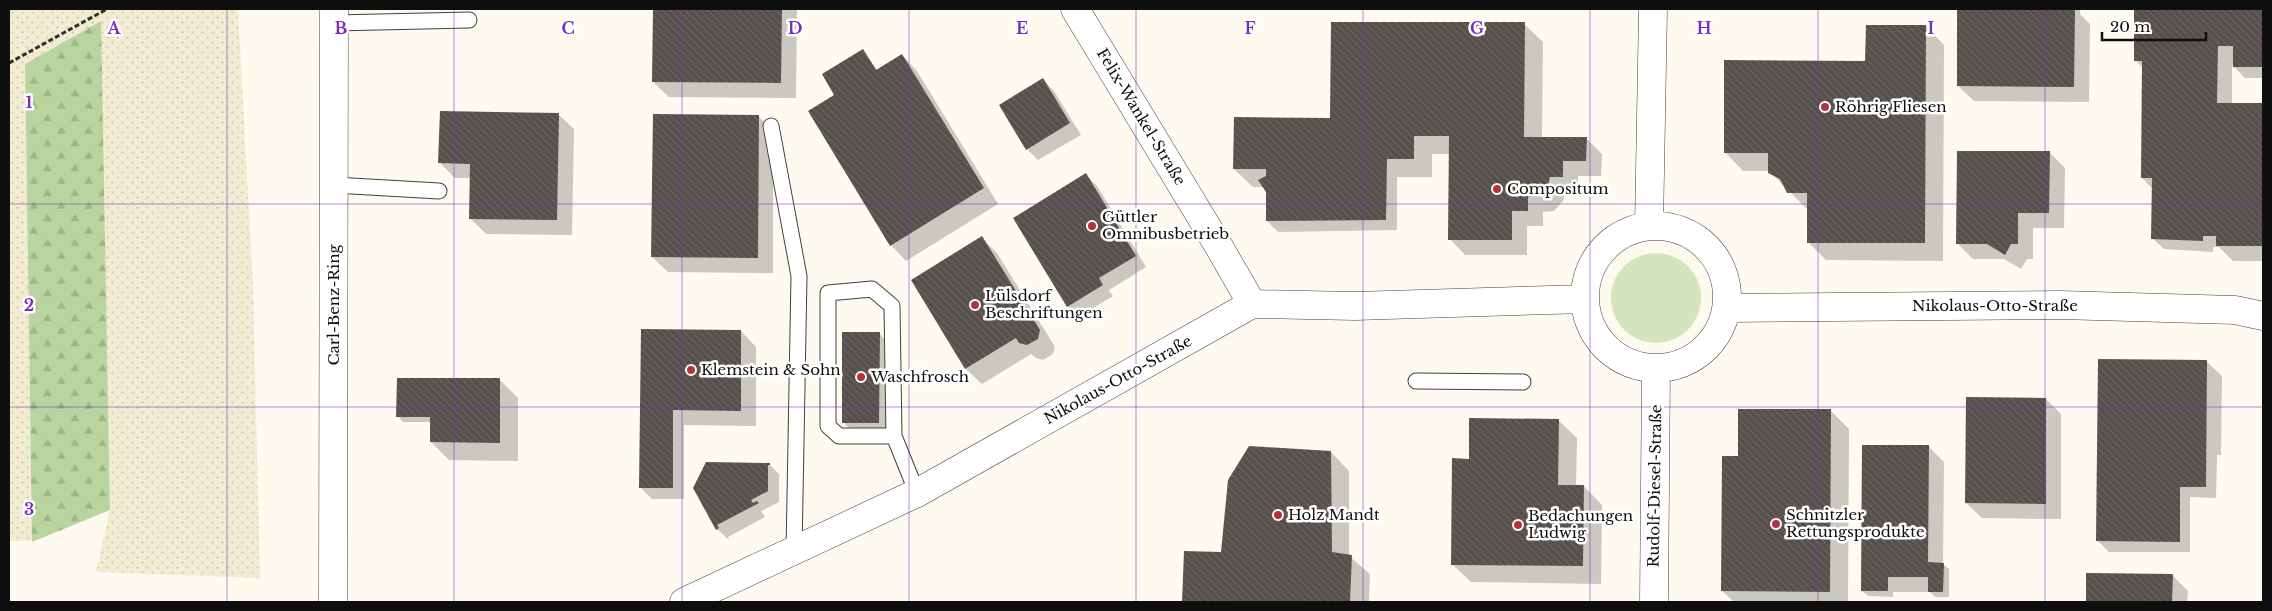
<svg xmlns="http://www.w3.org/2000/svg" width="2272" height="611" viewBox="0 0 2272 611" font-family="'Libre Baskerville',serif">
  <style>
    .farmland { fill: url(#farmland-dots) }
    .grass { fill: #d4e5bd }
    .forest { fill: url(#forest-firs) }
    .shadow { fill: #0003 }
    .building { fill: url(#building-back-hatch) }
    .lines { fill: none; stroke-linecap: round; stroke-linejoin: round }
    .service-casing { stroke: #414141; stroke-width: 17 }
    .minor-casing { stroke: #414141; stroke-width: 29 }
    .path { stroke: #303030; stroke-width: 3; stroke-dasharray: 5 2.5; stroke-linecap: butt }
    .service { stroke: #fff; stroke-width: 15 }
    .minor { stroke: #fff; stroke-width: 28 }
    .grid { fill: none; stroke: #7b2cbf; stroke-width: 1; stroke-opacity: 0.55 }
    .poi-dot { fill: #b13340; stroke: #fff; stroke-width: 2 }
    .labels { text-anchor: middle; stroke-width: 5; stroke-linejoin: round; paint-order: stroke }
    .poi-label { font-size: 15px; fill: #0e0e0e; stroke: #fff; text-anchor: start }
    .street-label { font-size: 15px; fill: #0e0e0e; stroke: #fff }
    .grid-label { font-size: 16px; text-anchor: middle; font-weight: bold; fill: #7b2cbf; stroke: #fff; stroke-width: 5; stroke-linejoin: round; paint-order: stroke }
  </style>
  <defs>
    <pattern id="farmland-dots" width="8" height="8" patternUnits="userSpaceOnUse" patternTransform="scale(1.25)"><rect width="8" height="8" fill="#f2edd2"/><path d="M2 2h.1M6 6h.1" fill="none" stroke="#cecab3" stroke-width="1.8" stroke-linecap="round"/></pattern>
    <pattern id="forest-firs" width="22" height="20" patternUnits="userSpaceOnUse" patternTransform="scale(1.25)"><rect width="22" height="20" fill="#b9d49e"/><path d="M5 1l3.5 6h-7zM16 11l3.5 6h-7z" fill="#9eb587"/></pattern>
    <pattern id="building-back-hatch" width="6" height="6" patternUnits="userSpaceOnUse" patternTransform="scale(1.25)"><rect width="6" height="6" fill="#564f4b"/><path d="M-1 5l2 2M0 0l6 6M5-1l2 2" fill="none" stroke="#696461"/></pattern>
  </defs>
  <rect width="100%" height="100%" fill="#fefaf0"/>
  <path class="farmland" d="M9,9H238L253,286L260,578L96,572L110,510L101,21L25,64L32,541H9Z"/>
  <path class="grass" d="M1611 298a45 45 0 1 1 90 0a45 45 0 1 1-90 0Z"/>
  <path class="forest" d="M101,21L110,510L32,542L25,64Z"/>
  <path class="shadow" d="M654,9H797L796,98L669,97L653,82Z
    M1959,9H2080V14L2090,24L2089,102L1974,101L1958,86Z
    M2136,9H2263V78H2245L2232,65V104H2263V261H2233L2219,247H2213V252L2164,249L2152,238L2153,189L2142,178L2143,68L2135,60Z
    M1524,24L1543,42L1542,138H1586L1602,154L1601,176H1578V192H1565L1563,201L1554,211L1543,212V226H1527V255H1465L1450,239V154H1432V177H1397V230L1278,232L1267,221V192L1264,187H1253L1234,169Z
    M1926,26L1944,45L1943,261L1826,260L1808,242V210L1769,171H1743L1725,152Z
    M863,50L877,70L902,55L917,71L998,204L906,261L891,245Z
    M1043,80L1054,91L1081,135L1038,160L1027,149Z
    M558,114L574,129L572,235L486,234L470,218L471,178H455L440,163Z
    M758,116L773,131V273L668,272L652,257Z
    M2049,152L2065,168L2064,228H2033V259H2027L2021,269L2004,259H1973L1957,243Z
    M1086,175L1097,186L1146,267L1109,290L1113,296L1079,317L1068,306Z
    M982,238L997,253L1055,347L1053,354L1043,360L1036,358L1031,354L982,384L966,369L912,281Z
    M642,331H741L756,347V426L684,425V499H652L640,487Z
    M879,333L890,345V434L854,433L843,422Z
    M2206,361L2222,376L2221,455H2217L2216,498L2190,497V552H2109L2097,540Z
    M500,380L518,398V461L449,460L431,442V422H403L398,416Z
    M2046,399L2061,414V519L1982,518L1966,503Z
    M1831,411L1849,429L1848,602H1734L1722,591L1739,457Z
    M1558,420L1577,438L1576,486H1584L1602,505L1601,584L1471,582L1452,564L1470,460Z
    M1928,446L1944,462L1943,564L1949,569V597H1935L1930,592H1893V597L1868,596L1862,591Z
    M1331,452L1349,471V556L1370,574L1369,602H1183L1185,552L1222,553Z
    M769,464L780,475L779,476V502L761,511L765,517L728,537L729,540L717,529L695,488Z
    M2087,575H2172L2188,591L2187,602H2087Z"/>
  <path class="building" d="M653,9H782L781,83L652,82Z
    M1957,9H2075L2074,87L1957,86Z
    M2134,9H2263V67H2233V46H2218L2217,103H2263V246H2216V236H2203V241L2151,239L2152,178H2141L2142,61H2134Z
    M1331,22H1525L1524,137H1587L1586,161H1563V177H1550L1548,186L1543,192L1539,196L1528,197V211H1512V240H1448L1449,136H1414V159H1387L1386,220L1266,221V192L1258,180L1266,176V169H1233L1234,117L1330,118Z
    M1866,25H1926L1925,243H1807V193H1787L1780,179L1768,173V153H1724V60L1865,61Z
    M863,49L876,70L902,54L984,188L890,246L808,111L834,95L822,74Z
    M1043,78L1070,123L1026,150L999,105Z
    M440,111L559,113L557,220L469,219L470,164L438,163Z
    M653,114L759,115L758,258L651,257Z
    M1957,151H2050L2049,213H2018V244H2011L2005,255L1987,244H1956Z
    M1086,173L1136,256L1099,278L1103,285L1067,307L1013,218Z
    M982,236L1040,330L1038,339L1027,345L1019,343L1016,338L965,369L911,280Z
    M641,329L741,330V411L673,410V488H639Z
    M842,332H880L879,423H842Z
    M2098,359L2207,360L2206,487H2180V542L2096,541Z
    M397,378H500V443L430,442V417H396Z
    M1966,397L2046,398V504L1965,503Z
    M1738,409H1831L1830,592L1721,591L1722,456H1738Z
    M1469,418L1559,419L1558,485H1584L1583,566L1451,565L1452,458L1469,459Z
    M1862,445H1929L1928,562L1944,563L1943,592H1928V577H1888V591H1861Z
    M1249,446L1331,451L1332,552L1352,555L1350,602H1182L1184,551L1221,552L1228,480Z
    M706,462L770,463V465H768V491L751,500L753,503L757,501L759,503L717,525L719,528L716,530L693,488Z
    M2086,573L2173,574L2172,602H2086Z"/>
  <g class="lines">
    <g class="service-casing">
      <path id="service" d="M334,23L469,20
        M771,126L799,276L794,551
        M334,185L439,191
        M1416,381L1523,382
        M894,436H839L828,426V293L872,289L892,306L894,436L917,493"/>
    </g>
    <g class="minor-casing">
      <path id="minor" d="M1075,9L1218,245L1252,304
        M1585 297a71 71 0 1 1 142 0a71 71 0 1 1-142 0Z
        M1649,226L1653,9
        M1727,308L2060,305L2235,310L2263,316
        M333,602L334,9
        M684,602L917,493L1252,304L1355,306L1585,299
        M1654,602L1656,369"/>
    </g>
    <path class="path" d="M9,63L107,9"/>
    <use href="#service" class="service"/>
    <use href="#minor" class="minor"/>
  </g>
  <path class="grid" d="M227,9V602M454,9V602M682,9V602M909,9V602M1136,9V602M1363,9V602M1590,9V602M1818,9V602M2045,9V602M9,204H2263M9,407H2263"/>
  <g class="poi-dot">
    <circle cx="1825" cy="107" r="5"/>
    <circle cx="1497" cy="189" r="5"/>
    <circle cx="1092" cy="226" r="5"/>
    <circle cx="975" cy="305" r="5"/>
    <circle cx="691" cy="370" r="5"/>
    <circle cx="861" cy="377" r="5"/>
    <circle cx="1278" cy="515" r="5"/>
    <circle cx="1776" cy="524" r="5"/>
    <circle cx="1518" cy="525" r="5"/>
  </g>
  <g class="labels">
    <g class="poi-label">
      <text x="1835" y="112">Röhrig Fliesen</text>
      <text x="1507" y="194">Compositum</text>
      <text x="1102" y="222">Güttler<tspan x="1102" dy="17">Omnibusbetrieb</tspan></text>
      <text x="985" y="301">Lülsdorf<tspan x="985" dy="17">Beschriftungen</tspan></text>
      <text x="701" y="375">Klemstein &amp; Sohn</text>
      <text x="871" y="382">Waschfrosch</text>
      <text x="1288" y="520">Holz Mandt</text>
      <text x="1786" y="520">Schnitzler<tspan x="1786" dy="17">Rettungsprodukte</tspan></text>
      <text x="1528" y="521">Bedachungen<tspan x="1528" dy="17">Ludwig</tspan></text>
    </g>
    <g class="street-label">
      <text transform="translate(1141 117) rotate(59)" y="5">Felix-Wankel-Straße</text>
      <text transform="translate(334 305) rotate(-90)" y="5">Carl-Benz-Ring</text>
      <text x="1995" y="311">Nikolaus-Otto-Straße</text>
      <text transform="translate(1118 380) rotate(-29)" y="5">Nikolaus-Otto-Straße</text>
      <text transform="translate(1655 486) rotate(-89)" y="5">Rudolf-Diesel-Straße</text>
    </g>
  </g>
  <g class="grid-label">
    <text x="114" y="34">A</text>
    <text x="341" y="34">B</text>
    <text x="568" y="34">C</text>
    <text x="795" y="34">D</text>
    <text x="1022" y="34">E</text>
    <text x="1250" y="34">F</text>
    <text x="1477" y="34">G</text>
    <text x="1704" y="34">H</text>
    <text x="1931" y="34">I</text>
    <text x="29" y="108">1</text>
    <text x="29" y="311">2</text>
    <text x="29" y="515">3</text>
  </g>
  <rect width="2272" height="611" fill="none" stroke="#0e0e0e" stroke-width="20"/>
  <path d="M2102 32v8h104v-8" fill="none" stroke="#0e0e0e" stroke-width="2.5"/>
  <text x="2110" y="32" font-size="15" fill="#0e0e0e" stroke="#ffffff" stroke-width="4" paint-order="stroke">20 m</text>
</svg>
